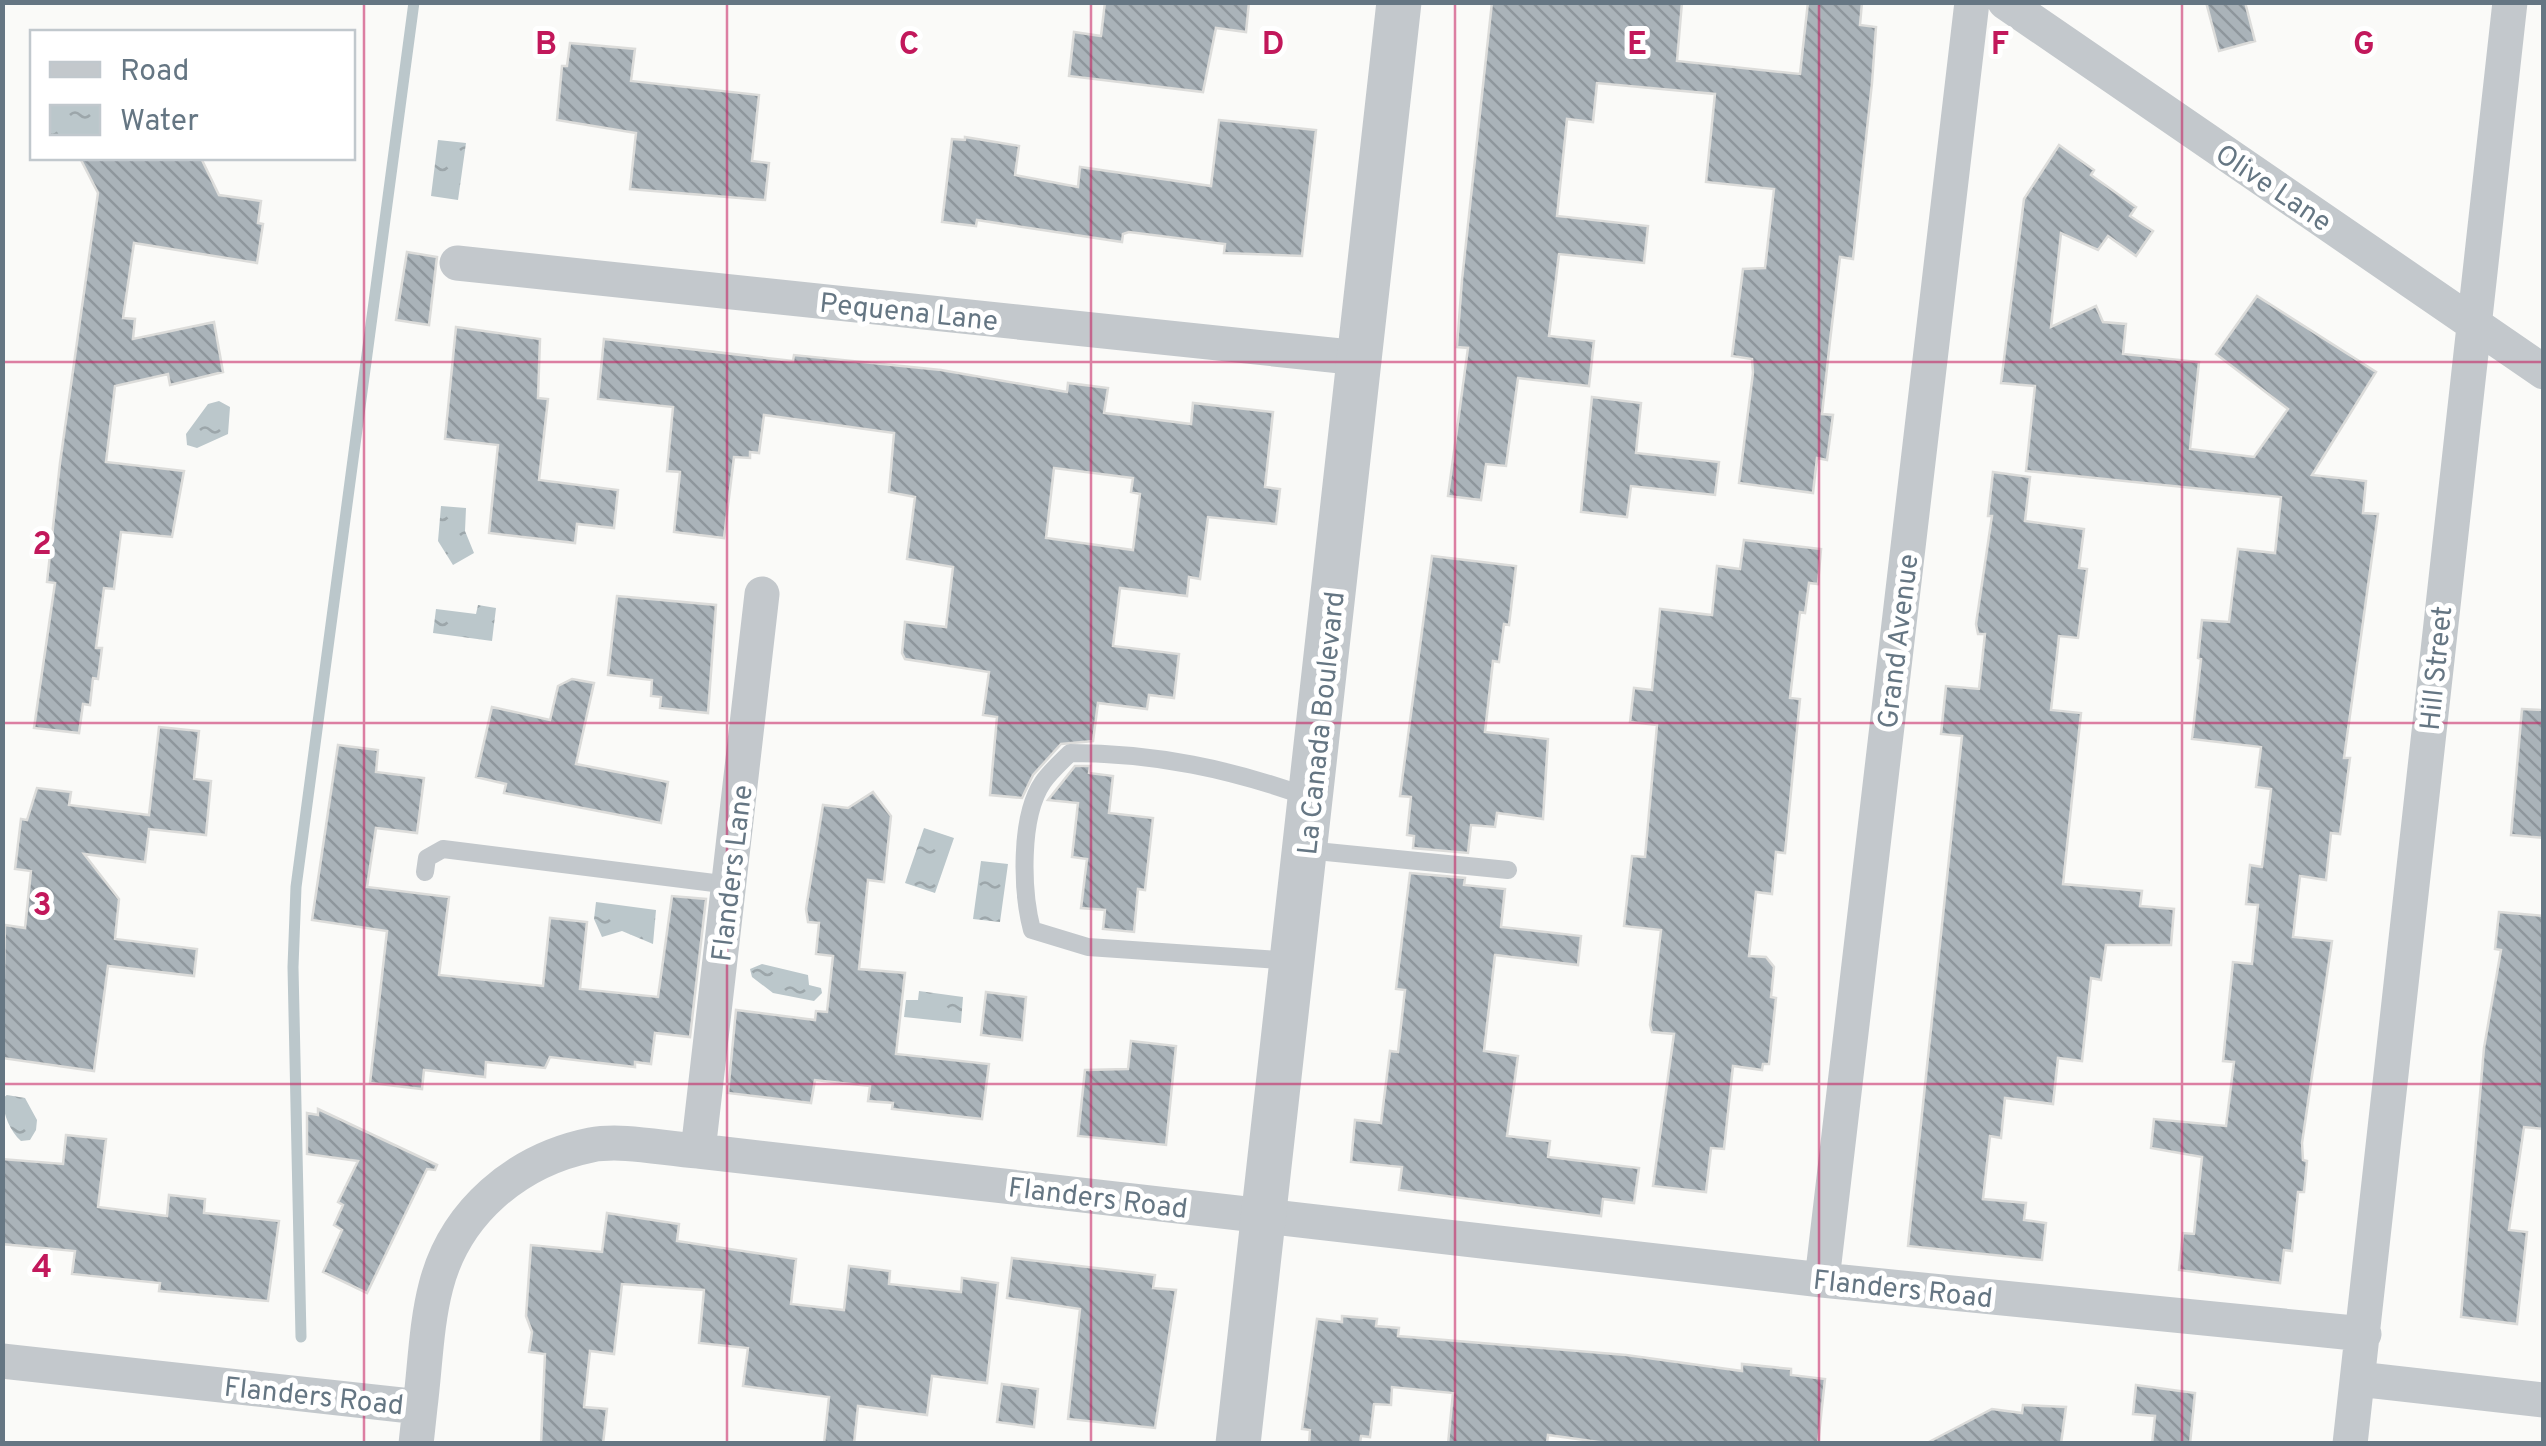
<svg xmlns="http://www.w3.org/2000/svg" width="2546" height="1446" viewBox="0 0 2546 1446" font-family="Overpass,sans-serif">
  <style>
    .water { fill: url(#water-ripples) }
    .lines { fill: none; stroke-linecap: round; stroke-linejoin: round }
    .stream { stroke: #bbc7cb; stroke-width: 11 }
    .building { fill: url(#building-back-hatch); stroke: #dcdcda; stroke-width: 2.5; fill-rule: evenodd }
    .service { stroke: #c3c8cc; stroke-width: 18 }
    .minor { stroke: #c3c8cc; stroke-width: 35 }
    .tertiary { stroke: #c3c8cc; stroke-width: 45 }
    .grid { fill: none; stroke: #c2185b; stroke-width: 2.5; stroke-opacity: 0.55 }
    .labels { text-anchor: middle; stroke-width: 10; stroke-linejoin: round; paint-order: stroke }
    .street-label { font-size: 28px; fill: #657683; stroke: #fff }
    .grid-label { font-size: 32px; text-anchor: middle; font-weight: bold; fill: #c2185b; stroke: #fff; stroke-width: 10; stroke-linejoin: round; paint-order: stroke }
  </style>
  <defs>
    <pattern id="water-ripples" width="26" height="14" patternUnits="userSpaceOnUse" patternTransform="scale(2.5)"><rect width="26" height="14" fill="#bbc7cb"/><path d="M2 4q2-2 4 0t4 0M15 11q2-2 4 0t4 0" fill="none" stroke="#9ca6aa"/></pattern>
    <pattern id="building-back-hatch" width="6" height="6" patternUnits="userSpaceOnUse" patternTransform="scale(2.5)"><rect width="6" height="6" fill="#aab3b9"/><path d="M-1 5l2 2M0 0l6 6M5-1l2 2" fill="none" stroke="#8e969c"/></pattern>
  </defs>
  <rect width="100%" height="100%" fill="#fafaf8"/>
  <path class="water" d="M438,140L466,143L458,200L431,196Z
    M219,401L230,407L228,434L197,448L187,445L186,434L208,404Z
    M441,506L466,508L465,531L474,553L453,565L438,541Z
    M478,605L496,608L492,641L433,633L436,609L476,614Z
    M924,828L954,838L935,893L905,883Z
    M981,861L1008,864L1000,922L973,919Z
    M596,902L656,910L653,944L622,931L602,937L594,919Z
    M762,964L808,975L809,985L821,988L822,993L814,1001L773,993L752,977L750,969Z
    M919,991L963,997L961,1023L904,1017L906,1000H918Z
    M7,1095L25,1098L37,1120L36,1130L30,1140L21,1141C10,1131 2,1112 3,1098Z"/>
  <g class="lines">
    <path class="stream" d="M301,1337L293,967L296,887L414,2"/>
  </g>
  <path class="building" d="M1105,2H1249L1246,32L1216,28L1203,92L1069,76L1074,32L1101,36Z
    M1492,2H1682L1677,61L1800,74L1808,2H1862L1860,25L1876,27L1872,83L1853,259L1840,257L1830,341L1822,414L1833,415L1827,460L1817,458L1813,493L1739,483L1753,373L1752,359L1732,356L1743,269L1765,268L1774,189L1706,182L1715,94L1597,83L1593,122L1567,119L1557,216L1648,226L1644,263L1559,254L1549,336L1594,341L1589,386L1518,378L1506,466L1486,464L1481,500L1448,496L1468,348L1457,347L1462,280Z
    M2206,2H2245L2255,41L2219,51Z
    M570,43L635,49L631,81L759,95L752,161L769,163L765,200L630,189L636,133L557,120L562,66H567Z
    M1219,120L1316,130L1302,256L1224,253L1225,244L1129,232L1123,234L1122,242L977,220L976,226L942,222L952,139L965,140V137L1019,146L1015,175L1078,187L1080,167L1211,186Z
    M2059,145L2094,170L2091,175L2136,207L2130,216L2153,231L2136,256L2108,236L2098,250L2061,233L2051,327L2096,306L2103,322L2126,324L2123,354L2199,362L2190,449L2254,457L2288,409L2216,354L2257,296L2376,372L2312,475L2366,481L2363,513L2378,514L2344,758H2350L2340,834L2331,833L2326,880L2300,876L2293,937L2332,941L2302,1143L2303,1160L2307,1161L2304,1192H2298L2292,1251L2284,1250L2280,1283L2179,1270L2183,1233L2194,1234L2202,1157L2151,1148L2154,1119L2226,1126L2234,1062L2223,1061L2233,962L2252,964L2258,905L2246,904L2250,865L2262,867L2271,789L2256,787L2261,747L2192,739L2201,659L2198,658L2202,620L2229,622L2238,549L2275,553L2281,497L2026,471L2035,386L2001,383L2024,199Z
    M80,158H201L219,195L261,201L258,223L263,224L257,263L134,243L123,318L135,319L133,339L214,322L223,372L170,385L168,374L115,386L106,462L184,471L172,537L121,532L114,589L104,588L96,648H102L98,679L93,678L90,705L83,704L79,733L34,728L55,583L47,582L60,463L98,193Z
    M407,252L437,257L429,325L396,320Z
    M456,327L540,339L538,398L548,399L539,480L618,490L614,528L577,524L575,543L489,533L498,445L445,439Z
    M604,339L793,361L794,355L941,370L1067,392L1068,383L1108,388L1104,413L1191,424L1193,403L1273,412L1265,487L1280,489L1276,524L1208,517L1200,579L1189,577L1187,596L1120,588L1113,646L1179,654L1174,698L1149,695L1147,709L1098,703L1093,741L1061,744L1033,775L1022,798L990,795L997,717L983,715L989,672L905,659L902,653L905,622L946,627L953,567L907,559L915,497L889,492L894,433L764,415L759,453L750,452V458L734,457L724,538L674,532L680,472L667,471L673,407L598,399ZM1054,468L1133,478L1131,492L1140,494L1133,550L1046,538Z
    M1592,397L1641,403L1636,453L1719,462L1715,495L1631,486L1627,517L1581,512Z
    M1993,472L2030,477L2025,521L2084,529L2079,568L2087,569L2078,638L2059,636L2051,710L2081,713L2063,884L2142,891L2140,906L2174,909L2171,945H2106L2101,980L2091,978L2082,1061L2058,1058L2053,1104L2005,1098L2001,1138L1990,1136L1983,1199L2026,1203L2024,1220L2046,1223L2042,1260L1908,1246L1962,736L1941,734L1946,686L1979,689L1985,634H1978L1976,624L1992,516H1988Z
    M1744,540L1821,549L1818,584L1809,583L1805,613L1800,612L1790,698L1800,699L1785,853L1776,852L1772,894L1756,892L1749,956L1766,957L1774,967L1771,997L1776,998L1769,1064H1763L1762,1070L1733,1066L1724,1149L1711,1148L1706,1192L1653,1186L1674,1034L1652,1032L1650,1025L1661,930L1624,926L1632,856L1645,857L1657,725L1630,722L1634,688L1652,690L1660,609L1712,615L1717,566L1740,569Z
    M1432,556L1516,566L1509,625L1504,624L1499,662L1493,661L1485,732L1548,739L1543,819L1497,813L1495,827L1471,825L1468,853L1413,848L1414,836L1407,835L1411,797L1400,796Z
    M617,596L716,605L708,713L660,708L661,697L651,696L652,680L608,675Z
    M572,679L594,683L576,764L668,782L661,823L504,793L506,784L476,777L492,707L550,720L558,686Z
    M2522,709L2544,710V838L2511,835Z
    M159,727L199,731L194,779L211,781L206,835L149,829L145,862L84,854L119,899L115,939L197,949L194,976L108,966L94,1071L2,1058L5,925L25,928L31,871L15,869L21,819L27,820L37,788L71,792L69,805L149,815Z
    M338,745L378,750L376,772L424,778L417,833L376,828L367,887L449,897L439,975L543,986L550,918L587,922L580,989L658,997L672,896L706,899L690,1037L655,1033L651,1064L635,1062V1067L550,1057L545,1068L486,1062L485,1077L424,1070L422,1089L370,1083L387,931L312,920Z
    M1075,766H1090L1089,773L1113,776L1109,813L1153,818L1145,890L1138,889L1134,932L1103,929L1105,910L1081,908L1087,859L1072,857L1078,803L1048,800Z
    M873,792L891,816L884,882L868,880L859,969L905,973L896,1054L989,1064L982,1119L892,1109L893,1103L868,1101L870,1086L815,1080L811,1103L728,1093L736,1010L815,1020L816,1011L827,1012L833,956L816,954L819,923L808,922L806,909L823,805L848,808Z
    M1410,873L1465,878L1464,885L1505,889L1501,927L1581,936L1578,965L1495,955L1484,1051L1518,1056L1507,1136L1550,1141L1548,1157L1639,1168L1634,1203L1603,1199L1601,1216L1399,1190L1402,1167L1351,1162L1355,1120L1381,1123L1390,1051L1398,1052L1405,990L1396,989Z
    M2499,912L2544,916V1129L2524,1127L2509,1230L2527,1232L2517,1324L2461,1317L2484,1048L2501,950L2495,949Z
    M986,992L1026,997L1022,1040L981,1035Z
    M1131,1041L1176,1046L1166,1145L1078,1136L1085,1070L1128,1069Z
    M318,1109L437,1165L435,1170L427,1169L367,1293L323,1272L342,1230L334,1225L343,1205L338,1202L358,1161L307,1154V1113L318,1115Z
    M66,1135L106,1139L98,1207L167,1216L169,1195L205,1199L204,1213L279,1221L268,1301L159,1291L160,1283L72,1274L75,1251L2,1244V1159L63,1164Z
    M607,1213L679,1224L677,1241L796,1259L791,1304L844,1310L849,1266L890,1271L889,1284L961,1292L962,1278L998,1283L987,1383L932,1376L927,1415L858,1406L854,1444H824L829,1397L743,1386L748,1348L699,1343L704,1290L622,1284L614,1354L590,1351L584,1407L607,1409L603,1444H541L545,1354L529,1352L532,1332L526,1316L531,1245L602,1252Z
    M1012,1258L1155,1275L1153,1288L1176,1290L1155,1428L1068,1419L1080,1309L1007,1298Z
    M1342,1316L1377,1319L1376,1326L1399,1328L1398,1336L1626,1355L1742,1371V1364L1791,1369V1375L1825,1379L1818,1444H1613L1548,1435L1547,1444H1448L1453,1393L1392,1387L1391,1405L1374,1404L1370,1437L1361,1436L1360,1444H1309L1310,1430L1302,1429L1317,1319L1342,1322Z
    M1002,1384L1038,1389L1034,1427L997,1422Z
    M2136,1385L2195,1393L2190,1444H2152L2155,1416L2133,1414Z
    M2023,1405L2066,1407L2061,1444H1925L1992,1409L2022,1413Z"/>
  <g class="lines">
    <path class="service" d="M1306,850L1508,870
      M425,872L427,858L443,849L730,885
      M1294,961L1088,947L1032,930C1022,892 1019,817 1043,782C1050,772 1061,762 1070,753C1155,753 1231,769 1311,798"/>
    <path class="minor" d="M2005,2L2544,372
      M457,263L1360,358
      M698,1151L762,594
      M1822,1280L1972,2
      M2,1361L420,1407C425,1368 426,1324 436,1286C455,1212 517,1160 591,1145C623,1139 665,1149 698,1151L1822,1280L2364,1334
      M2358,1379L2544,1400
      M416,1444L420,1407
      M2350,1444L2510,2"/>
    <path class="tertiary" d="M1238,1444L1399,2"/>
  </g>
  <path class="grid" d="M364,2V1444M727,2V1444M1091,2V1444M1455,2V1444M1819,2V1444M2182,2V1444M2,362H2544M2,723H2544M2,1084H2544"/>
  <g class="labels">
    <g class="street-label">
      <text transform="translate(2274 187) rotate(34)" y="10">Olive Lane</text>
      <text transform="translate(909 311) rotate(6)" y="10">Pequena Lane</text>
      <text transform="translate(1897 641) rotate(-83)" y="10">Grand Avenue</text>
      <text transform="translate(2435 668) rotate(-84)" y="10">Hill Street</text>
      <text transform="translate(1320 723) rotate(-84)" y="10">La Canada Boulevard</text>
      <text transform="translate(731 873) rotate(-83)" y="10">Flanders Lane</text>
      <text transform="translate(1098 1197) rotate(7)" y="10">Flanders Road</text>
      <text transform="translate(1903 1288) rotate(6)" y="10">Flanders Road</text>
      <text transform="translate(314 1395) rotate(6)" y="10">Flanders Road</text>
    </g>
  </g>
  <g class="grid-label">
    <text x="546" y="54">B</text>
    <text x="909" y="54">C</text>
    <text x="1273" y="54">D</text>
    <text x="1637" y="54">E</text>
    <text x="2000" y="54">F</text>
    <text x="2364" y="54">G</text>
    <text x="42" y="554">2</text>
    <text x="42" y="915">3</text>
    <text x="42" y="1277">4</text>
  </g>
  <rect width="2546" height="1446" fill="none" stroke="#657683" stroke-width="10"/>
  <rect x="30" y="30" width="325" height="130" fill="#ffffff" stroke="#c1c8cd" stroke-width="2.5"/>
  <rect x="50" y="62" width="50" height="15" fill="#c3c8cc" stroke="#c1c8cd" stroke-width="2.5"/>
  <text x="120" y="80" font-size="30" fill="#657683">Road</text>
  <rect x="50" y="105" width="50" height="30" fill="url(#water-ripples)" stroke="#c1c8cd" stroke-width="2.5"/>
  <text x="120" y="130" font-size="30" fill="#657683">Water</text>
</svg>
